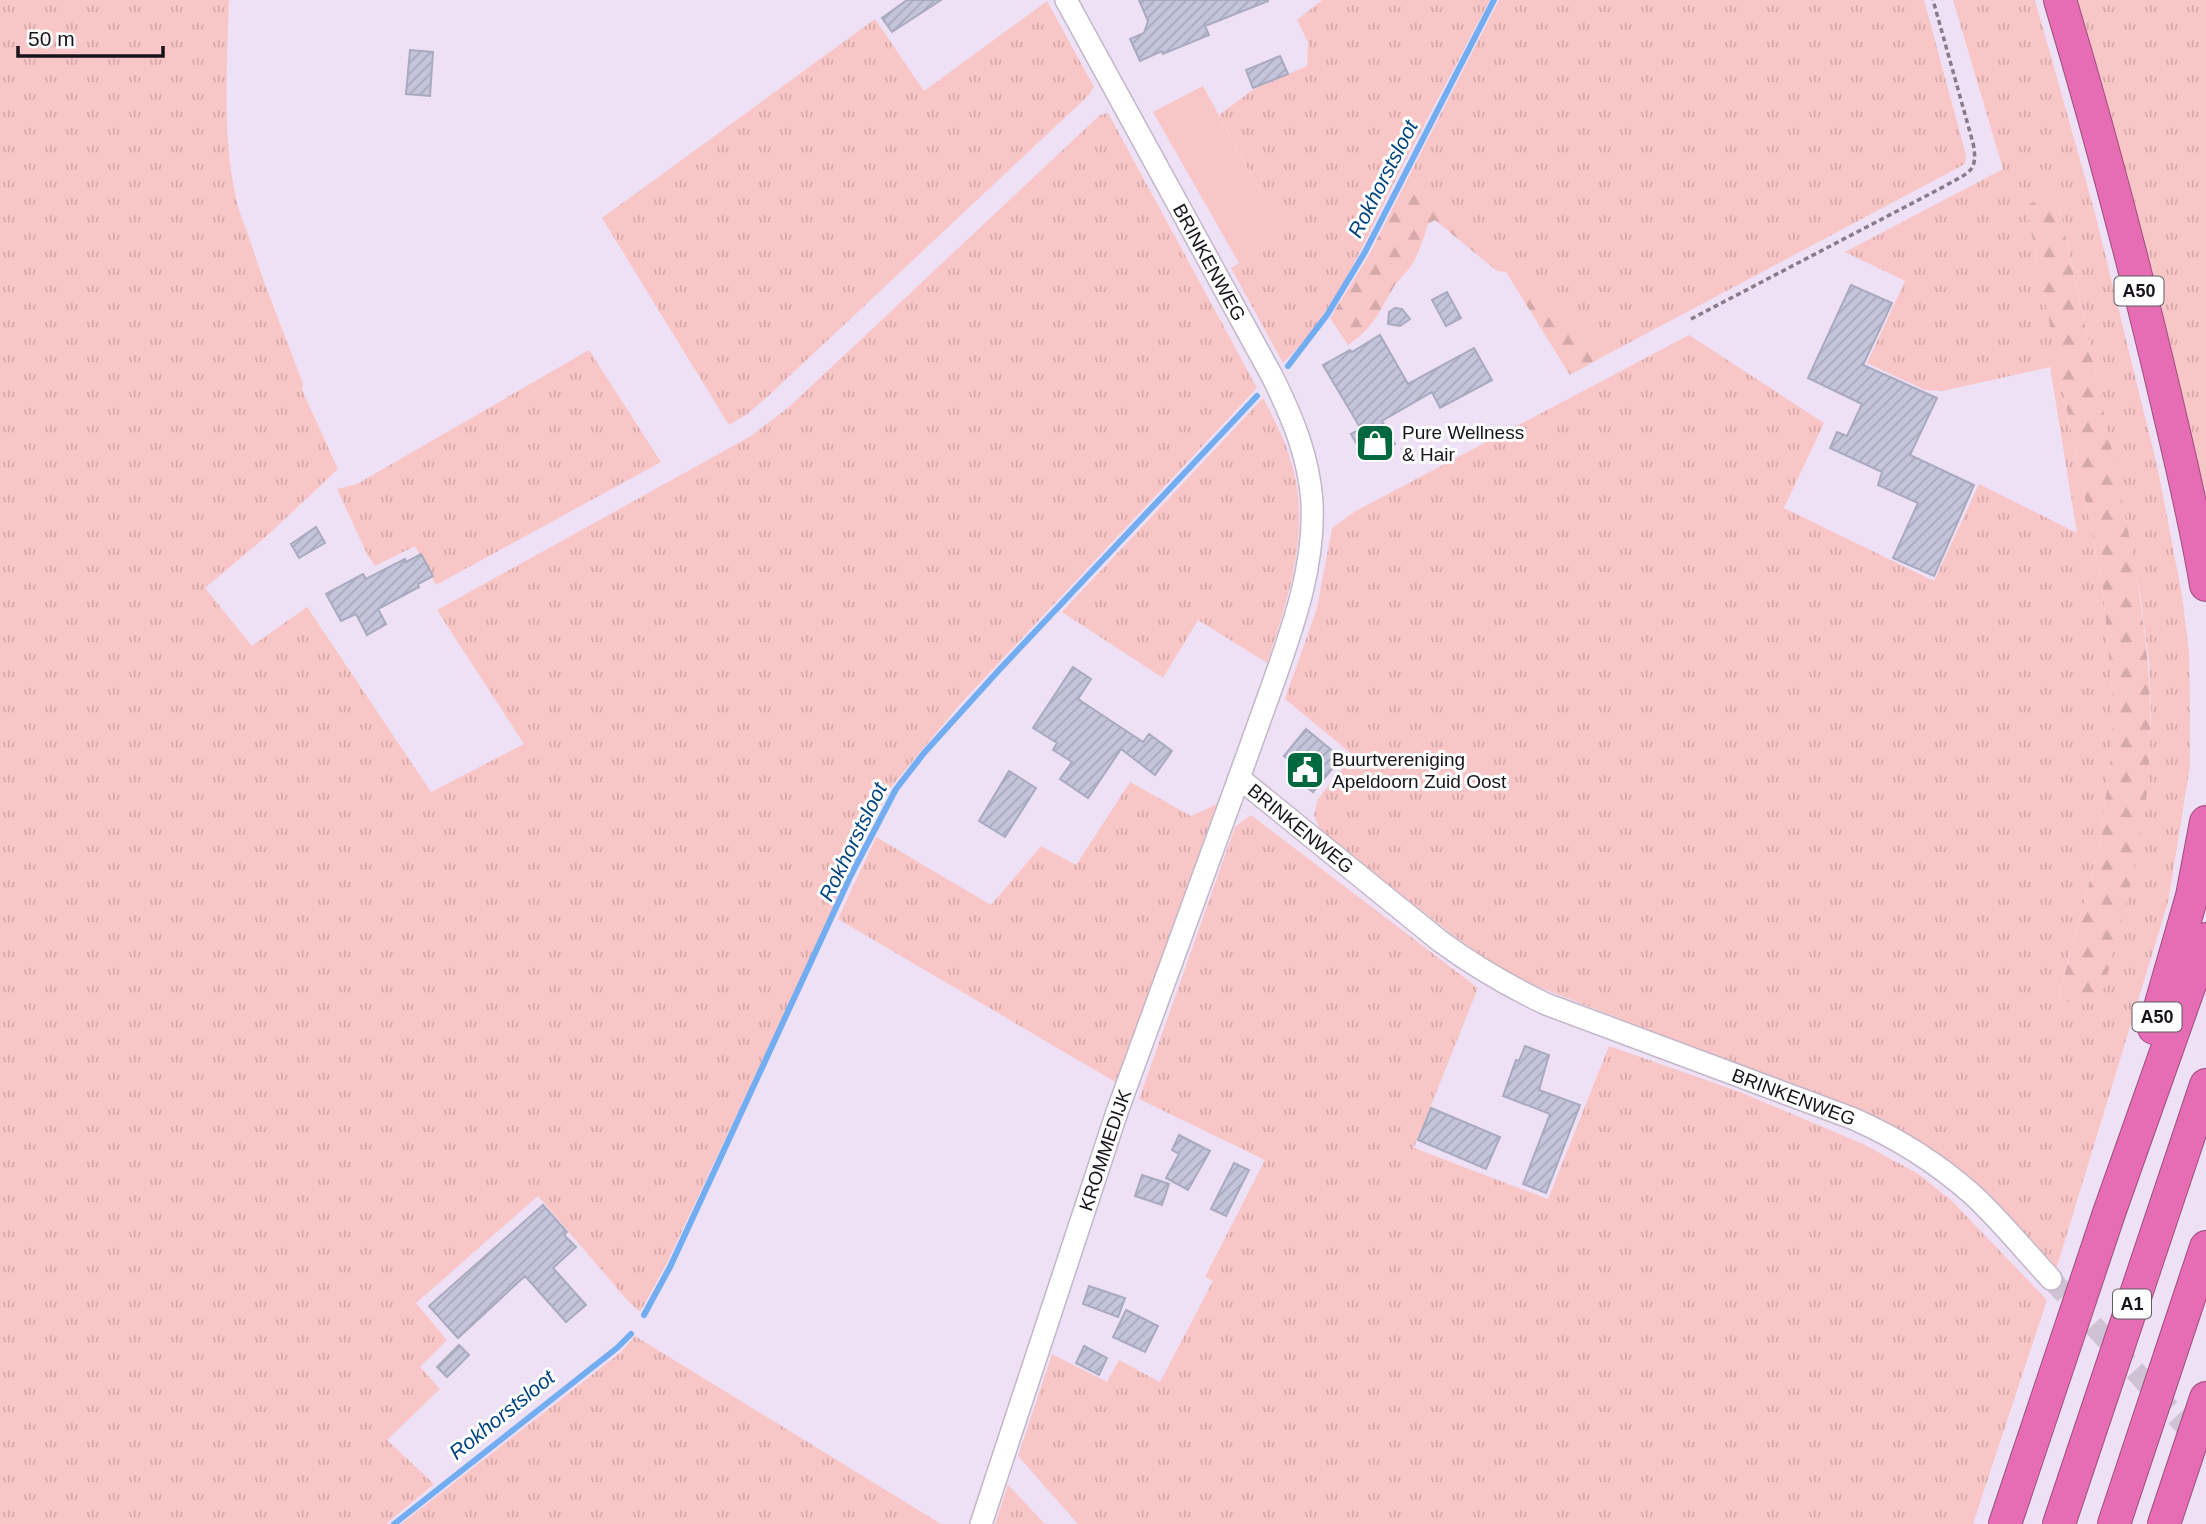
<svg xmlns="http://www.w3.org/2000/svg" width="2206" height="1524" viewBox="0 0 2206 1524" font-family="Helvetica,sans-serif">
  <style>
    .grass { fill: url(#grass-tufts); fill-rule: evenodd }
    .forest { fill: url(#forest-firs) }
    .pitch { fill: #f9c6c7 }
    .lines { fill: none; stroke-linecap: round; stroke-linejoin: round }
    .stream { stroke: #71adf0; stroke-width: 6 }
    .building { fill: url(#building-hatch); stroke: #a9aabf; stroke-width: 2 }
    .minor-tunnel { stroke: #cec2d4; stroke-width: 21; stroke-dasharray: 21 10; stroke-linecap: butt }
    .minor-casing { stroke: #c3b6c9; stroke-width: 24 }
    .highway-casing { stroke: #9e4e7e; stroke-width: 34 }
    .path { stroke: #867d8a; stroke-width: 3.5; stroke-dasharray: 5 3.5; stroke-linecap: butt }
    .minor { stroke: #fff; stroke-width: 21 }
    .highway { stroke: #e66db4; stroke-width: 32 }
    .labels { text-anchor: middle; stroke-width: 6; stroke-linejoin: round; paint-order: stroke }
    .shield { fill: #fff; stroke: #5e5a5f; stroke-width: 2 }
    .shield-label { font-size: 18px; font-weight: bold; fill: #19141b }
    .street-label { font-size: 19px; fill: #19141b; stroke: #fff }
    .poi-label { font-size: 19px; fill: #19141b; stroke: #fff; text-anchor: start }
    .water-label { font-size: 21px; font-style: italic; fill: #00447f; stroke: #fff }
  </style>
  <defs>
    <pattern id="grass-tufts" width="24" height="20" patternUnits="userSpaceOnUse" patternTransform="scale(1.75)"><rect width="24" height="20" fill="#f9c6c7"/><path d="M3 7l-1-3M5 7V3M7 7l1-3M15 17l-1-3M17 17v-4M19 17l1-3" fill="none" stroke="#d5a9aa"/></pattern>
    <pattern id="forest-firs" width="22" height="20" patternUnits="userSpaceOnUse" patternTransform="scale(1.75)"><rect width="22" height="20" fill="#f9c6c7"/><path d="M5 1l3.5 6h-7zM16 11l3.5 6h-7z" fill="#d5a9aa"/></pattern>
    <pattern id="building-hatch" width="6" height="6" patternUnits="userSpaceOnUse" patternTransform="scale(1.75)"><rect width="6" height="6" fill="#c4c5db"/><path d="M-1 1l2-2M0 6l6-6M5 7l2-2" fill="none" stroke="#a8a8bb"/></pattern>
  </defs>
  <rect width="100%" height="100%" fill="#eee1f5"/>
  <path class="grass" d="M0,0H229C227,66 222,133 236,198C239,213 246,228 251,243C266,291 286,337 303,384L302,390L338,469L269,534L205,588L252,646L307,607L431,792L524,744L437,610L751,436L789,407L1100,115L1108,113L1257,388L962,702L892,786L867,832L823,931L666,1265L640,1312L628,1301L538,1196L416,1303L447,1340L420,1367L440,1389L387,1440L434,1484L386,1524H0Z
    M1322,0H1490C1460,57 1430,114 1400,171C1368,235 1335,314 1283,363L1231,268L1284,236L1219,115L1254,89L1307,66L1308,42L1297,20Z
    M1499,0H1924L1966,155L1965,164L1606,355L1593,341L1409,176Z
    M1953,0H2035L2095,213L2158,470L2182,595L2189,652L2190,704V766L2168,902L2056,1270L1993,1201L1818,1096L1518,979L1500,969L1453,935L1322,833L1314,815L1318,799L1353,755L1285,699L1317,608L1332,528L1354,512L1689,335L1824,423L1784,508L1934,581L1979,484L2077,533L2050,367L1943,391L1925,390L1867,363L1905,281L1845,252L2003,169ZM2057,196L2094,367L2141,600L2149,662L2151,716L2149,766L2144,816L2057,1002L2100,843L2112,747V692L2103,589L2026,206Z
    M2071,0H2206V539Z
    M1047,1L1094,87L1089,95L765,399L746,415L729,425L602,218L875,19L924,91Z
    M589,350L661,462L436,585L415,546L375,566L368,556L337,489L357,484Z
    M1263,398C1275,420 1287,444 1293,468C1310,534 1288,601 1267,663L1198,620L1163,678L1062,612Z
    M1130,782L1191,816L1217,804L1117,1083L838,919L876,837L991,905L1041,846L1076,865Z
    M1251,815L1478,988L1414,1148L1548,1199L1609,1046L1740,1092L1863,1144L1917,1173L1951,1200L2047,1300L1973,1524H1078L1018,1456L1052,1354L1107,1382L1119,1360L1160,1382L1213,1281L1205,1277L1265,1160L1139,1099L1235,827Z
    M635,1336L941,1524H401L620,1353Z
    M1008,1485L1045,1524H995Z"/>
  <path class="forest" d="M1409,176L1593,341L1606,355L1570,375L1506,272L1497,271L1435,220L1428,224C1423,240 1419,254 1409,269C1403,276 1396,282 1392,290C1377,315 1374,327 1348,345L1330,318L1369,255Z
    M2050,194L2057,196C2076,286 2096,375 2115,465C2135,564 2156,663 2149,765C2145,841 2123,915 2104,988L2092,998L2057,1003L2100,843L2112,747V692L2103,589L2026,206Z"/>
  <path class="pitch" d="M1203,86L1284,236L1239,263L1153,112Z"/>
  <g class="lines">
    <path class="stream" d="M1288,366L1327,315L1365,252L1494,0
      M644,1315L670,1267L851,875L896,789L924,753L999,670L1257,396
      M394,1524L617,1348L631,1334"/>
  </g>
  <path class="building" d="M907,0H941L892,32L882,18Z
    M1139,0H1268V1L1205,26L1209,35L1163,54L1162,51L1140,61L1130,39L1144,33L1148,21Z
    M410,50L433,52L430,96L406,94Z
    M1280,56L1288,74L1253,88L1246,70Z
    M1851,285L1892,303L1863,365L1937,398L1910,455L1974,485L1934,576L1893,558L1918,503L1878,485L1882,472L1830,448L1837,432L1847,436L1862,404L1808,378Z
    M1447,292L1461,318L1446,326L1432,300Z
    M1395,308L1402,309L1410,319L1400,326L1388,324L1389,312Z
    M1380,335L1408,384L1474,348L1492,380L1440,408L1432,392L1382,421L1395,444L1366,461L1351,434L1361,429L1323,365L1350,350L1352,352Z
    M316,527L325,543L299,558L291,544Z
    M421,554L433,576L418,584L419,587L378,609L386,624L367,635L356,614L341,621L326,594L363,574L366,579L405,559L406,562Z
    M1073,667L1091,679L1078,699L1143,742L1149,734L1172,751L1155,775L1121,749L1088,798L1060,779L1072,762L1053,750L1057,743L1033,728Z
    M1306,729L1341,758L1313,792L1287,771L1293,764L1284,756Z
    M1009,771L1036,788L1005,837L979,821Z
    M1525,1046L1549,1055L1539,1090L1580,1105L1546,1193L1523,1184L1550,1114L1503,1096L1516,1060L1519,1061Z
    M1431,1108L1500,1137L1486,1169L1418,1140Z
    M1179,1135L1210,1151L1188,1190L1166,1178L1179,1154L1172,1150Z
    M1234,1163L1249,1170L1226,1216L1211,1209Z
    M1142,1175L1169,1184L1162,1205L1135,1196Z
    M543,1205L567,1232L564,1235L576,1247L553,1268L586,1305L566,1322L525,1276L458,1338L429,1306Z
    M1089,1286L1125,1298L1118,1317L1083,1304Z
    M1126,1310L1158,1326L1145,1352L1113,1337Z
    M459,1345L469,1355L447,1377L437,1367Z
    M1084,1346L1107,1358L1099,1375L1076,1363Z"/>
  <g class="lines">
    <path class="minor-tunnel" d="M2051,1279L2206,1449"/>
    <g class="minor-casing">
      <g id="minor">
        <path id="s1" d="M1066,0L1272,376C1292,416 1309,457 1312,502C1315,563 1295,621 1275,678C1263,711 1251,745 1239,778L1440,941C1474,966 1508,986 1546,1004L1854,1119C1897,1138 1937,1163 1973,1195C2000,1220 2025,1251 2051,1279"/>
        <path id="s2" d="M981,1524L1117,1112L1239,778"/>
      </g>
    </g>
    <g class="highway-casing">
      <path id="highway" d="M2060,0C2100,133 2135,267 2167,403C2181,463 2196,524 2206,585
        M2154,1028L2192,896L2206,822
        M2005,1524L2109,1213L2206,939
        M2059,1524L2206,1085
        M2114,1524L2206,1247
        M2164,1524L2206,1398"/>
    </g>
    <path class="path" d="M1691,319L1945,186C1968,172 1979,173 1973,143L1933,0"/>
    <use href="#minor" class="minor"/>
    <use href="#highway" class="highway"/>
  </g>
  <defs>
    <g id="shop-square" transform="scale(2.0125)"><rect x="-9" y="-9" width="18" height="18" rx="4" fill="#00683e" stroke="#fff"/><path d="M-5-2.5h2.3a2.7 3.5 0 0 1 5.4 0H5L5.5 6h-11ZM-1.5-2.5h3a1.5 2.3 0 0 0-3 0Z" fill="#fff"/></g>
    <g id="civic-square" transform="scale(2.0125)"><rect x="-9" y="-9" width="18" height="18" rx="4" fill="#00683e" stroke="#fff"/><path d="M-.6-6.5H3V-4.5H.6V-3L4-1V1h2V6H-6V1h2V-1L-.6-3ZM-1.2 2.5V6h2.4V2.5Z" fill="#fff"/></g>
  </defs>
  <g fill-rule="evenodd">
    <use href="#shop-square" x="1375" y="443"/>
    <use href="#civic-square" x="1305" y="770"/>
  </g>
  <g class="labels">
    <g class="shield">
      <rect x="2114.5" y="276.5" width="49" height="29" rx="5"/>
      <rect x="2132.5" y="1002.5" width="49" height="29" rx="5"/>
      <rect x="2113" y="1289.5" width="38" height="29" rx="5"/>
    </g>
    <g class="shield-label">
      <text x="2139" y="297">A50</text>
      <text x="2157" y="1023">A50</text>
      <text x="2132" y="1310">A1</text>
    </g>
    <g class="street-label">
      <text dy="7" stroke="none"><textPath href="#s1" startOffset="299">BRINKENWEG</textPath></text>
      <text dy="7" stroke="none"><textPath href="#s1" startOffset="929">BRINKENWEG</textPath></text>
      <text dy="7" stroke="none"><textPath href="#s1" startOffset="1496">BRINKENWEG</textPath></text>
      <text dy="7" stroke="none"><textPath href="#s2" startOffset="394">KROMMEDIJK</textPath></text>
    </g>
    <g class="poi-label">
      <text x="1402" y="439">Pure Wellness<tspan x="1402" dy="22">&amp; Hair</tspan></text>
      <text x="1332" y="766">Buurtvereniging<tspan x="1332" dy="22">Apeldoorn Zuid Oost</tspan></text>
    </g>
    <g class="water-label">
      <text transform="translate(1383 179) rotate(-63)" y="7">Rokhorstsloot</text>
      <text transform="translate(853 842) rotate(-64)" y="7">Rokhorstsloot</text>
      <text transform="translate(502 1415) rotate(-39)" y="7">Rokhorstsloot</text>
    </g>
  </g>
  <path d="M18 46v10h145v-10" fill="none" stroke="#19141b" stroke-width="3.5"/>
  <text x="28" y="46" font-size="21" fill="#19141b" stroke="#ffffff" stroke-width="5" paint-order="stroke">50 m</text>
</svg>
